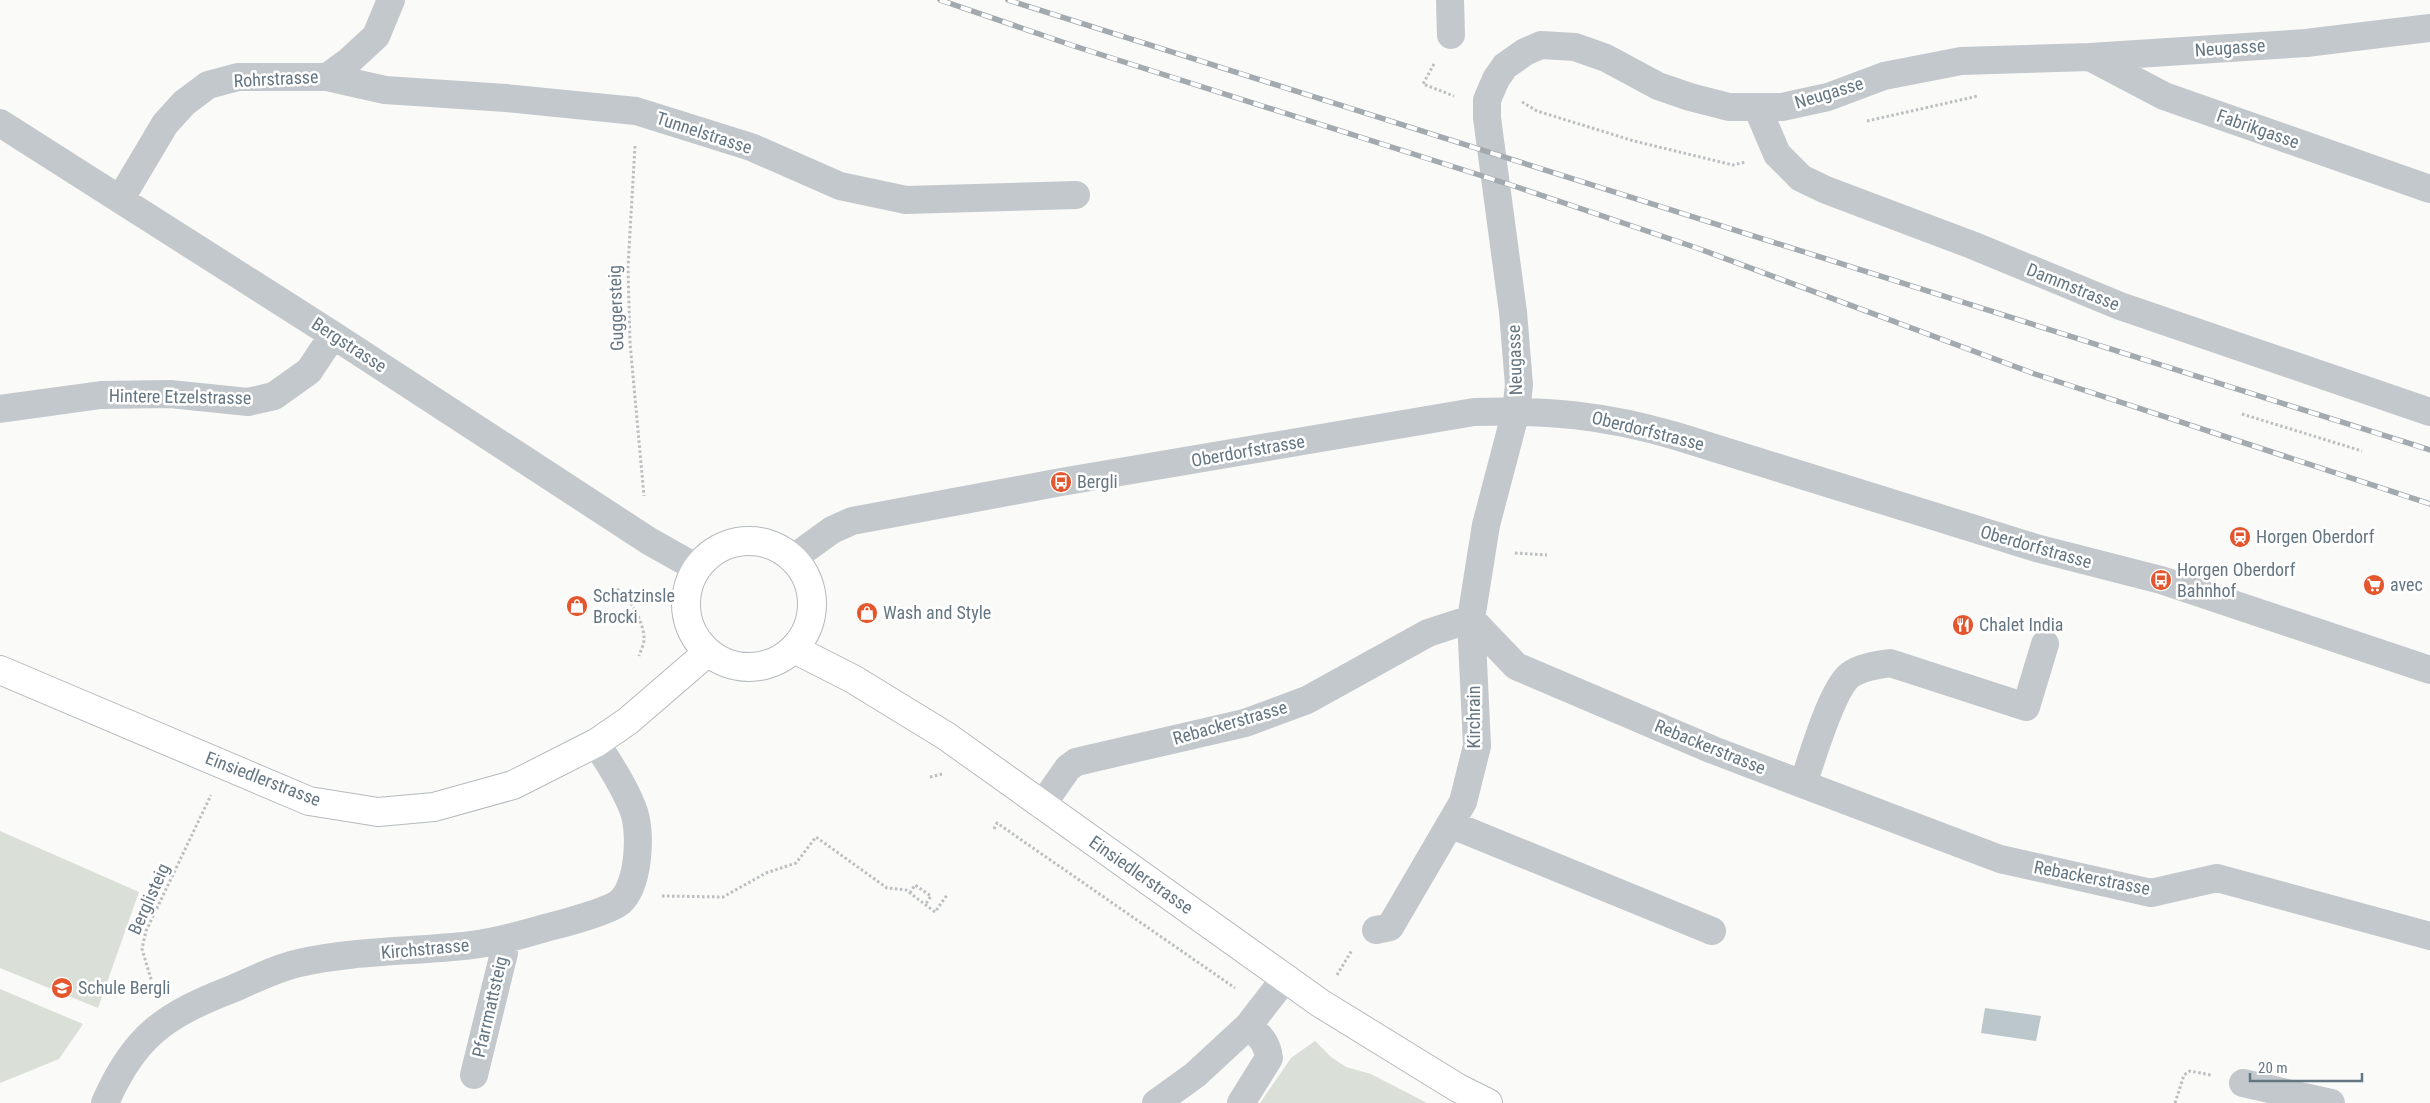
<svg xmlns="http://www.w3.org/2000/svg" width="2430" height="1103" viewBox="0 0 2430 1103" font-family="'Roboto Condensed',sans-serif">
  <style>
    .green { fill: #dadfd7 }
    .water { fill: #bbc7cb }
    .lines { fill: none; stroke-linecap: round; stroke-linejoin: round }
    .major-casing { stroke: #b5babe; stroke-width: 30 }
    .path { stroke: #bbbfc2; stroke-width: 3; stroke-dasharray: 2.5 2.5; stroke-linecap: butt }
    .minor { stroke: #c3c8cc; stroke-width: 28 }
    .major { stroke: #fff; stroke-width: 28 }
    .rail-casing { stroke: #a2aab0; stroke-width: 5.5 }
    .rail { stroke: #fff; stroke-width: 4; stroke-dasharray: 11; stroke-linecap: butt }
    .labels { text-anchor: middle; stroke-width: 5; stroke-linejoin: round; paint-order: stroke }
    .street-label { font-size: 18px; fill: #657683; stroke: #fff }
    .poi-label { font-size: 18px; fill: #657683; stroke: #fff; text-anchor: start }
  </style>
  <rect width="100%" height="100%" fill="#fafaf8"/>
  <path class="green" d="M0,831L139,892L98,1008L0,968Z
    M0,989L83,1024L59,1059L0,1083Z
    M1315,1041L1331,1057L1346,1067L1371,1074L1427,1103H1260L1291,1058Z"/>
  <path class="water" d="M1985,1008L2041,1016L2036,1041L1981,1033Z"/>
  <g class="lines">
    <g class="major-casing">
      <path id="major" d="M686 604a63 63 0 1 1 126 0a63 63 0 1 1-126 0Z
        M794,649L853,679L946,736L1320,1003L1458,1088L1488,1103
        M0,670L309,801L378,812L434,807L513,785L596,743L628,721L708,652"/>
    </g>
    <path class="path" d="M1434,64L1423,84L1454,96
      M1522,102L1537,111L1634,141L1733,165L1746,162
      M1867,121L1978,96
      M635,146L628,267L630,343L644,496
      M2242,414L2362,451
      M1515,553L1547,555
      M617,589C630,597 643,621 644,637C645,642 641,650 639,656
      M930,777L942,774
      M994,829L997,823L1235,988
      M910,893L915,885L931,896L925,905
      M662,896L723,897L766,873L796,863L816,837L887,888L906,890L935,912L947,895
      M1337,975L1352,950
      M154,989L142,949L146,931L211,795
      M2175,1103L2184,1075L2190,1071L2211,1075"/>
    <path class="minor" d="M1450,0L1451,35
      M2090,57L2164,96L2430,189
      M327,77L385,90L506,98L636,111L751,147L840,186L906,200L1076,195
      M1757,107L1777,154L1801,178L1826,190L1972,245L2120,306L2430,412
      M0,123L333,335L649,541L697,568
      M121,198L165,124L184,103L208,85L238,77H327L349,61L376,36L391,0
      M0,409L101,395L170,394L248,402L274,396L309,371L333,335
      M792,559L832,530L852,521L1061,482L1474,412C1548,410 1604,415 1676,436L2036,548L2161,580L2430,670
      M1803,784C1812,759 1831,690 1850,675C1861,667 1877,665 1890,663L2026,707L2045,644
      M1042,805L1068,768L1076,762L1245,723L1307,700L1428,633L1471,619L1516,666L1713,750L2000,859L2151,893L2217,878L2430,936
      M1450,824L1712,931
      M1376,930L1390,927L1463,802L1477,746L1471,619L1486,525L1516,411L1519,385L1513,312L1487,118V100L1496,79L1505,66L1525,52L1541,45L1575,47L1606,58L1658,86L1690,97L1729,107H1782L1828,97L1884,76L1961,61L2090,57L2306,43L2430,28
      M474,1075L504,953L503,940
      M2243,1083L2331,1103
      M105,1103C134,1036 165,1015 232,989C253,980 276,968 299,963C356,950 414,952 472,945C497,942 521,935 545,928C561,924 610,911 620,902C639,886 642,831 633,809C624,786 609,763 596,743
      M1156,1103L1195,1075L1248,1026L1286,977
      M1241,1103L1269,1058C1267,1042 1260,1036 1248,1026"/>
    <use href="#major" class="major"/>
    <g class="rail-casing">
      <path id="rail" d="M940,0L1074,46L1517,187L1697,248L2035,374L2430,504
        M1008,0L2430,450"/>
    </g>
    <use href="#rail" class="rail"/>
  </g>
  <defs>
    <g id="bus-disc" transform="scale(1.125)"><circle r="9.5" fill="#e4572e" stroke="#fff"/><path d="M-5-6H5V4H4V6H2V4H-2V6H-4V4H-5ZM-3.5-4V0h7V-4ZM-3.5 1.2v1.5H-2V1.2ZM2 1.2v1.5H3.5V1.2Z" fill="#fff"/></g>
    <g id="station-disc" transform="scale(1.125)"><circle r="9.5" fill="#e4572e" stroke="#fff"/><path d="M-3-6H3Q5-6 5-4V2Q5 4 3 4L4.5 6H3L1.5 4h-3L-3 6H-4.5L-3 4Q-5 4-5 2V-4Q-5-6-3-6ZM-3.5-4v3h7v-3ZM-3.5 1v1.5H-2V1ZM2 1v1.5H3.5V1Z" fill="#fff"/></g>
    <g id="supermarket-disc" transform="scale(1.125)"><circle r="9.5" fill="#e4572e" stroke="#fff"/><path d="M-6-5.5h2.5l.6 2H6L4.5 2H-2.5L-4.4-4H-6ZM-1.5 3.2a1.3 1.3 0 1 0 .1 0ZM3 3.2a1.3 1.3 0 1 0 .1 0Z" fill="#fff"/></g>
    <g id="shop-disc" transform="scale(1.125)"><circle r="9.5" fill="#e4572e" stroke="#fff"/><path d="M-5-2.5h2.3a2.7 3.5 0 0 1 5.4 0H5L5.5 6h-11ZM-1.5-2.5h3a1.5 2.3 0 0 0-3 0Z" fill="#fff"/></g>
    <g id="restaurant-disc" transform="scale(1.125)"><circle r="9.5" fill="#e4572e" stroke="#fff"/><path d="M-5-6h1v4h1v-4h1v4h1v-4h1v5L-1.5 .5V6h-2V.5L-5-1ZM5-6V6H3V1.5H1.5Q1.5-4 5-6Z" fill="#fff"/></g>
    <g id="school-disc" transform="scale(1.125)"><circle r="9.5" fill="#e4572e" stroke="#fff"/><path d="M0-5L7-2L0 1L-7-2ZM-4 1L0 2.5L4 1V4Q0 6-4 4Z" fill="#fff"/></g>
  </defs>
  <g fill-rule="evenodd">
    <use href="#bus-disc" x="1061" y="482"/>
    <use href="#station-disc" x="2240" y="537"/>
    <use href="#bus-disc" x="2161" y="580"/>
    <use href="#supermarket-disc" x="2374" y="585"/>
    <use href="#shop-disc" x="577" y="606"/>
    <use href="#shop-disc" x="867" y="613"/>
    <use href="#restaurant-disc" x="1963" y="625"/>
    <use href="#school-disc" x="62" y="988"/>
  </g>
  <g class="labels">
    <g class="street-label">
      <text transform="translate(2230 48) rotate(-4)" y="6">Neugasse</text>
      <text transform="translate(276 79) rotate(-3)" y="6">Rohrstrasse</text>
      <text transform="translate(1829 93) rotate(-17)" y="6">Neugasse</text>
      <text transform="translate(2258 129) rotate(19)" y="6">Fabrikgasse</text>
      <text transform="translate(704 133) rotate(18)" y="6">Tunnelstrasse</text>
      <text transform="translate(2073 287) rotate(22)" y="6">Dammstrasse</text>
      <text transform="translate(616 308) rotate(-92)" y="6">Guggersteig</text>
      <text transform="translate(349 345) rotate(33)" y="6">Bergstrasse</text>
      <text transform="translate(1515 360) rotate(-92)" y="6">Neugasse</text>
      <text transform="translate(180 397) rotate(1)" y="6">Hintere Etzelstrasse</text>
      <text transform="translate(1648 431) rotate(14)" y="6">Oberdorfstrasse</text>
      <text transform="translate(1248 451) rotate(-10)" y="6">Oberdorfstrasse</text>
      <text transform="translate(2036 547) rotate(16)" y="6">Oberdorfstrasse</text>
      <text transform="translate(1474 717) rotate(-90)" y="6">Kirchrain</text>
      <text transform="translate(1230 723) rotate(-16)" y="6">Rebackerstrasse</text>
      <text transform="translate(1710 747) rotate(22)" y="6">Rebackerstrasse</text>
      <text transform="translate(263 779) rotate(21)" y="6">Einsiedlerstrasse</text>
      <text transform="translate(1141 875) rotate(35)" y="6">Einsiedlerstrasse</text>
      <text transform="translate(2092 878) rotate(11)" y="6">Rebackerstrasse</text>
      <text transform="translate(149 899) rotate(-66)" y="6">Berglisteig</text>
      <text transform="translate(425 949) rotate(-5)" y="6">Kirchstrasse</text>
      <text transform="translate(490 1007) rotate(-77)" y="6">Pfarrmattsteig</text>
    </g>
    <g class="poi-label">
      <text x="1077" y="488">Bergli</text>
      <text x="2256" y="543">Horgen Oberdorf</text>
      <text x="2177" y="576">Horgen Oberdorf<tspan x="2177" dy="21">Bahnhof</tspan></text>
      <text x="2390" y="591">avec</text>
      <text x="593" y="602">Schatzinsle<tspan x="593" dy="21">Brocki</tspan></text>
      <text x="883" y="619">Wash and Style</text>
      <text x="1979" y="631">Chalet India</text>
      <text x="78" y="994">Schule Bergli</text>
    </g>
  </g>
  <path d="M2250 1073v8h112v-8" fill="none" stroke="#657683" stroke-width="2.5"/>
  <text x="2258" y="1073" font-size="15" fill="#657683" stroke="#ffffff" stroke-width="4" paint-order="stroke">20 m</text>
</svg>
